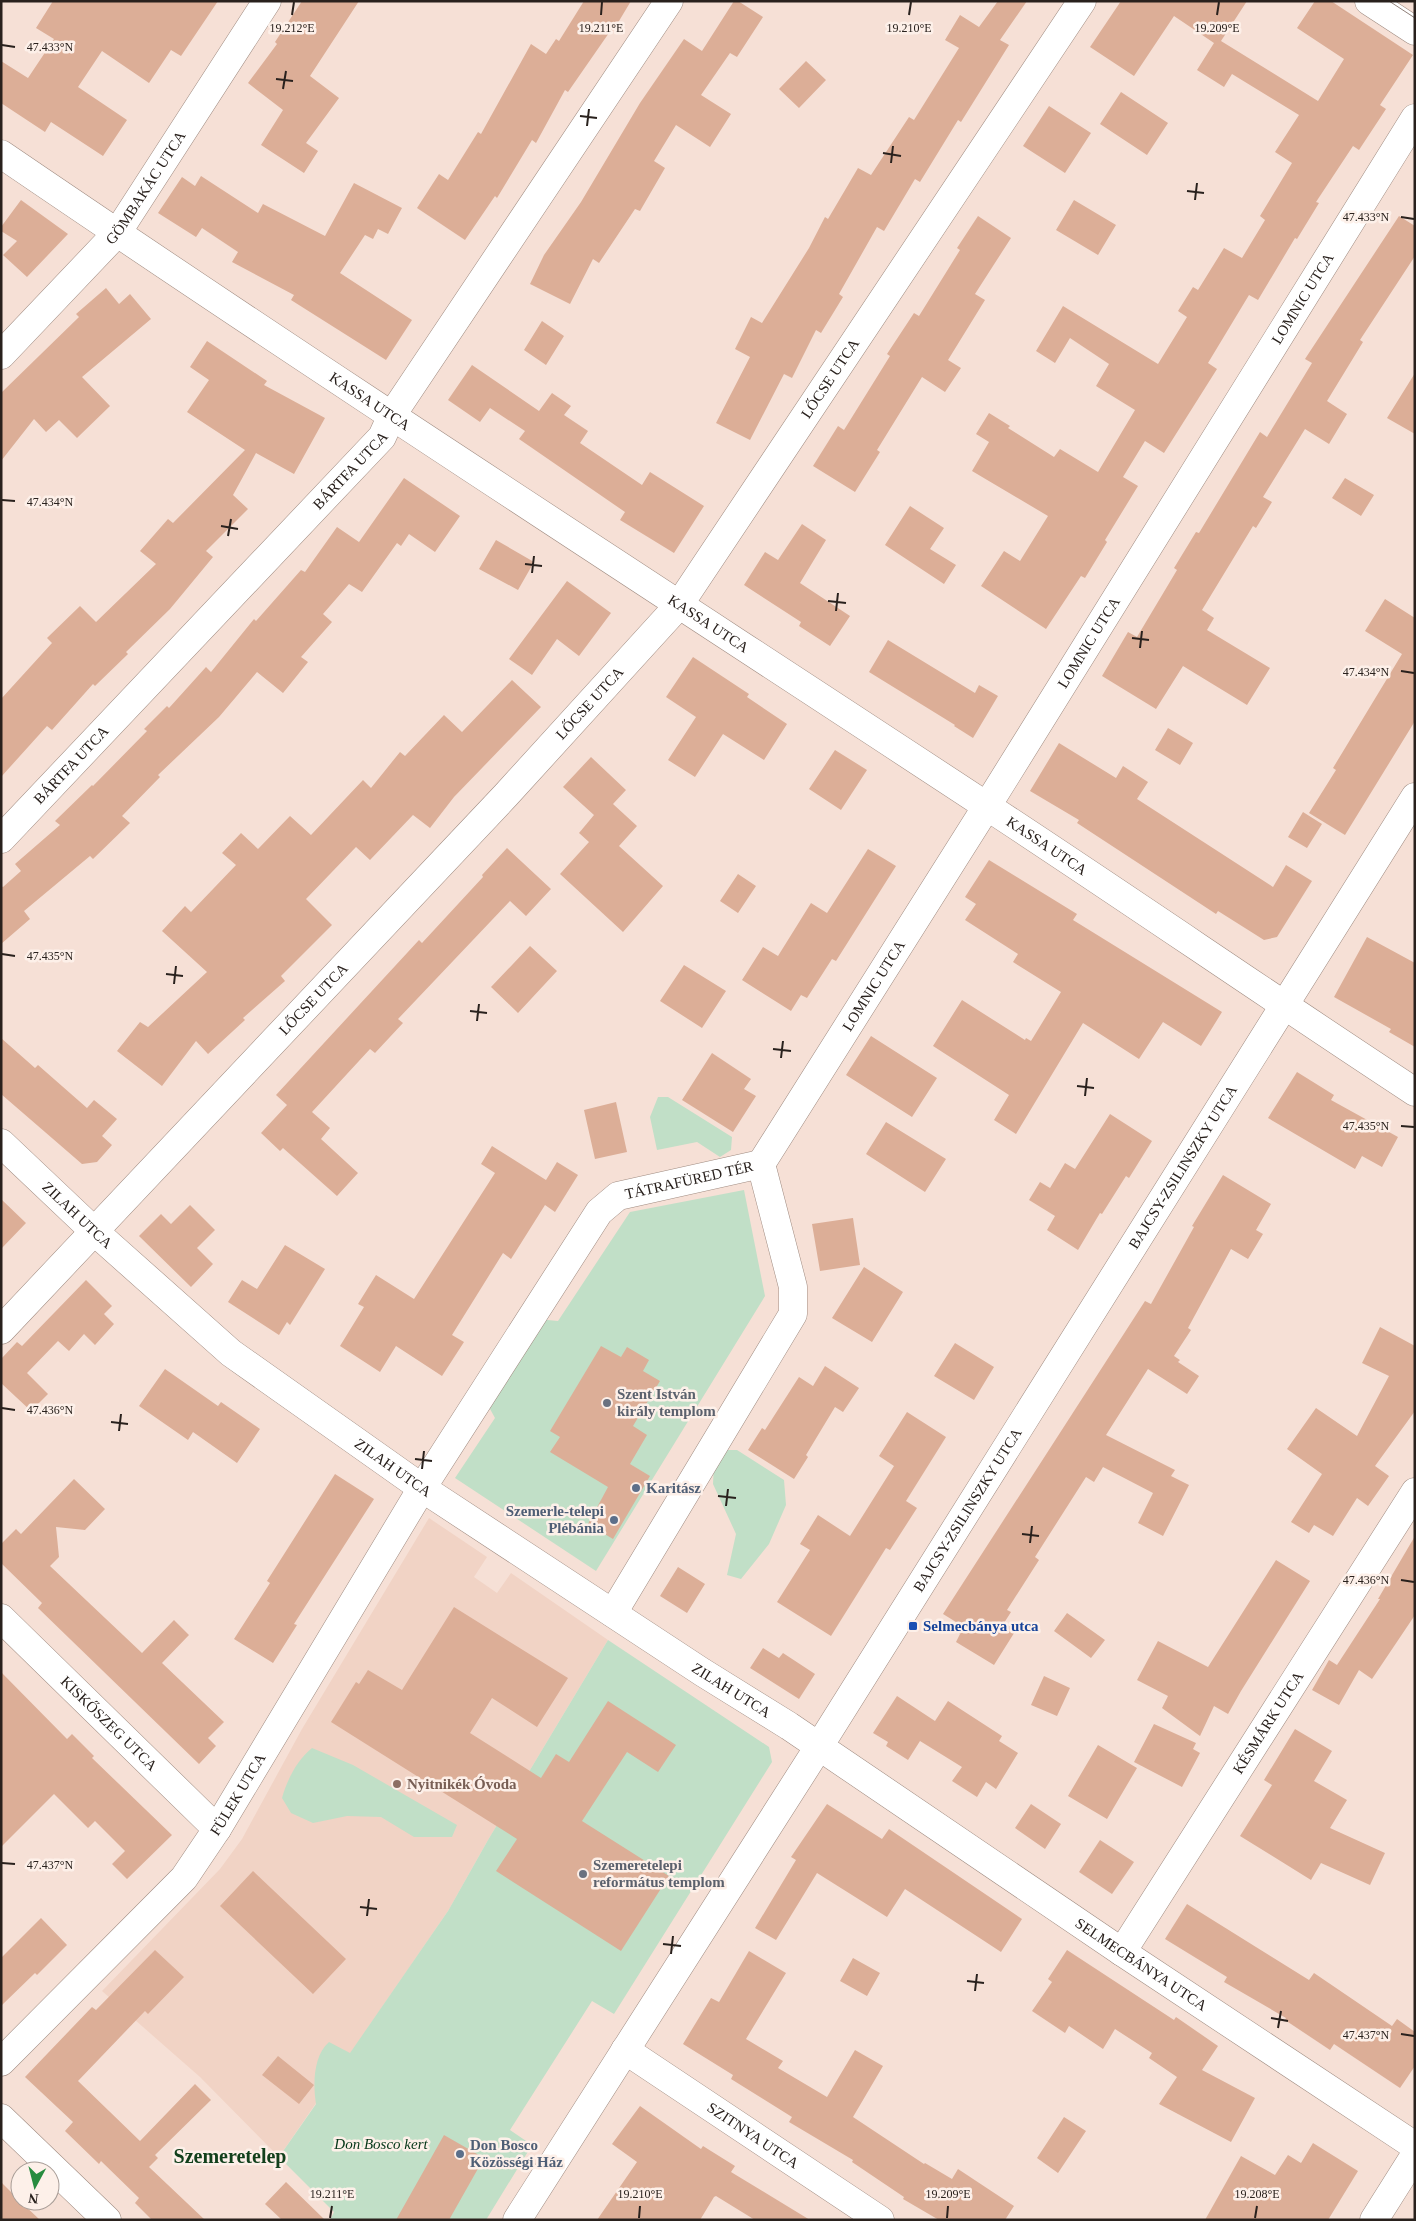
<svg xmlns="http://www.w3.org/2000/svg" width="1416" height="2221" viewBox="0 0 1416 2221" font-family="Georgia,serif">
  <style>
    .built { fill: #f1d3c5 }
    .green { fill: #c1dfc7 }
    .building { fill: #dcae97 }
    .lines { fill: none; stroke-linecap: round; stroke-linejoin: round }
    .minor-casing { stroke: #9f8b81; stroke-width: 29 }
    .minor { stroke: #fff; stroke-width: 28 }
    .tram { stroke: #90817a; stroke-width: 1 }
    .ticks { fill: none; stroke: #29211d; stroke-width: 2 }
    .worship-dot { fill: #6b7280; stroke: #fdf0e9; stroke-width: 2 }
    .service-dot { fill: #5c6f8a; stroke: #fdf0e9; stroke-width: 2 }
    .transit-dot { fill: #1a4fb4; stroke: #fdf0e9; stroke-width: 2 }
    .education-dot { fill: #8d6e63; stroke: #fdf0e9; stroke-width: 2 }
    .labels { text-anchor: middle; stroke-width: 5; stroke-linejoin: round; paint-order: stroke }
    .street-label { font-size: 15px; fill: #29211d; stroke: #fdf0e9 }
    .worship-label { font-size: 15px; font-weight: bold; fill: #5b616d; stroke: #fdf0e9; text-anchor: start }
    .service-label { font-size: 15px; font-weight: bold; fill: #4e5e75; stroke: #fdf0e9; text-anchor: start }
    .transit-label { font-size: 15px; font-weight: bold; fill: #164399; stroke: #fdf0e9; text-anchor: start }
    .education-label { font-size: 15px; font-weight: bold; fill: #785e54; stroke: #fdf0e9; text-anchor: start }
    .park-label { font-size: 15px; font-style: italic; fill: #053718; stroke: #fdf0e9 }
    .district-label { font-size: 20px; font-weight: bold; fill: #12401c; stroke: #fdf0e9 }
    .ticks-label { font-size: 12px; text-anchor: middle; fill: #29211d; stroke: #fdf0e9; stroke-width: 5; stroke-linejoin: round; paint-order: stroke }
  </style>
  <rect width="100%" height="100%" fill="#f6e0d6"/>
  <path class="built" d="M429,1518L487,1557L474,1577L497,1593L511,1573L608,1640L488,1840L448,1911L279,2157L200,2077L102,1991L220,1869L242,1839L302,1729Z"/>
  <path class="green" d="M658,1097H668L732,1137L731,1150L720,1157L697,1142L657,1150L650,1117Z
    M744,1190L765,1296L596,1571L455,1478L495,1418L484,1398L537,1319L558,1321L630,1212Z
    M725,1450H737L784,1480L786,1505L769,1544L741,1579L727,1575L736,1534L713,1484L714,1463Z
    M608,1640L769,1747L772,1762L614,2014L592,2001L510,2130L532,2145L486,2220H330L334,2212L279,2157L316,2104C313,2085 313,2056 329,2042L350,2053L448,1911L488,1840Z
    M312,1748L353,1765L457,1825L452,1837H414L381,1817L347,1816L313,1823L291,1813L282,1798C287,1780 297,1760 312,1748Z"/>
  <path class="building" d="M53,1H218L181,56L171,50L149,83L102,51L78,87L127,120L103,156L51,122L45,132L1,103V61L28,78L54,39L36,28Z
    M302,1H359L310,76L339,98L306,143L318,151L304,173L261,145L283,110L248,83L277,44L275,42Z
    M584,1H631L613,31L611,30L568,92L565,90L536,143L532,140L497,198L495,196L465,240L417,208L439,174L448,180L478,132L481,134L531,44L546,54L556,39L559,41Z
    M734,1H738L763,17L737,57L730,53L701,95L731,114L710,147L676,125L654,161L665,168L640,211L635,209L599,263L593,259L570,304L530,284L544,255L581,202L640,103L684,39L702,51Z
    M998,1H1027L1000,40L1009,45L961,122L958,120L920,182L915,179L884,231L877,227L839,294L843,297L821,333L816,330L792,378L784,374L750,440L716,423L750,357L735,349L751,317L762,323L809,248L825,217L828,219L858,168L871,175L909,117L914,120L959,48L945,40L960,15L979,27Z
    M1121,1H1247L1221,41L1318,101L1344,59L1297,28L1315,1H1331L1413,55L1380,105L1386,109L1359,150L1353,146L1316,202L1319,203L1297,239L1295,238L1258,300L1249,295L1208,363L1217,369L1164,453L1145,441L1123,477L1138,486L1105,540L1107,542L1085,578L1081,576L1046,629L981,586L1004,551L1020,561L1048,516L972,471L989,442L976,434L989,413L1010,426L1008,428L1054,457L1060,449L1098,472L1135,410L1096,386L1109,364L1070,338L1055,363L1036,351L1063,306L1158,364L1187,317L1178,311L1193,287L1198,290L1224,248L1242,258L1265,220L1260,216L1292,163L1275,152L1299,115L1232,74L1224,87L1197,70L1214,43L1174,16L1134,76L1090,47Z
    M806,61L826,80L799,108L779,89Z
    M1121,92L1168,123L1147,155L1100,124Z
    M1049,106L1091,133L1065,173L1023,146Z
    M201,176L258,213L263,204L325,236L354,183L402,208L388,234L378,229L373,239L365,235L340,273L412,320L386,360L291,300L294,295L232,262L238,252L202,228L196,237L158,213L182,177L195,186Z
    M21,200L68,234L27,277L3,255L17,241L1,231V227Z
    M1074,200L1116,225L1098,255L1056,230Z
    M978,216L1011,238L975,294L985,300L948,360L961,368L945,392L922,377L877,450L880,452L855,492L813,466L838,426L844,430L890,356L887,354L914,313L919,316L960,250L957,248Z
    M1399,216L1415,226V256L1360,340L1363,342L1327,401L1347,414L1329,444L1305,429L1263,497L1272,502L1256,528L1253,526L1202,610L1214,618L1207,630L1270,668L1247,705L1183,666L1156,709L1102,676L1128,632L1137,637L1177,570L1174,568L1196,532L1199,533L1260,432L1267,437L1312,363L1305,359Z
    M106,288L119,304L130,294L151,319L82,377L110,406L77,438L59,420L46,432L34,419L1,461V393L79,317L76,314Z
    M542,321L564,336L546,365L524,350Z
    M207,341L267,381L264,385L325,418L294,474L256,453L233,495L248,509L206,551L213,557L170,609L126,652L128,654L95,686L93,684L52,730L47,726L1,777V699L52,643L47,638L80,606L96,622L156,564L140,551L168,519L173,523L245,450L187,412L209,380L190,367Z
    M472,365L539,411L552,393L571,406L564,415L588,431L580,443L642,485L650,472L704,506L674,553L620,520L625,512L519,439L525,431L490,408L480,422L448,400Z
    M1415,373V434L1387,418Z
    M404,478L460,516L435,552L409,534L401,546L397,543L362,592L349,584L323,614L332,622L301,657L308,662L283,693L257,672L219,717L158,775L160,777L122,816L130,823L93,859L90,856L24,911L30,919L1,944V886L3,887L21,871L15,864L60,825L55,821L92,785L93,786L147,731L144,729L167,706L169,708L206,667L211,672L254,619L256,621L301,570L305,572L337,527L359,542Z
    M1345,478L1374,495L1361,516L1332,498Z
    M910,506L944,528L930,549L956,565L944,584L885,545Z
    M802,524L826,540L800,583L850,616L830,646L799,626L801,622L744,585L765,552L778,560Z
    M496,540L534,562L518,590L479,569Z
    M567,581L611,613L579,656L557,639L532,675L509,659Z
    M1385,599L1415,618V721L1345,835L1309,813L1336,770L1333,768L1402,654L1365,631Z
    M888,640L975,693L979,685L998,696L973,738L954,726L955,725L869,672Z
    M693,657L749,694L747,697L787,724L764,760L723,734L695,777L668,760L696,717L666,697Z
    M512,680L541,707L454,797L430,828L413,815L370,860L356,847L306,899L332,925L281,976L285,981L243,1018L245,1020L208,1054L196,1041L162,1086L117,1051L140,1022L148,1027L207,972L162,931L185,906L191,912L236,865L222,853L241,833L258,849L290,816L311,835L363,780L371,788L400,752L405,756L444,715L462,732Z
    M1168,728L1193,743L1180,765L1155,750Z
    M1059,743L1116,778L1123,766L1148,782L1137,799L1273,887L1286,865L1312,881L1277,937L1264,940L1218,911L1216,914L1077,823L1079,820L1030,791Z
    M835,750L867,770L841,810L809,789Z
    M591,757L626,790L613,804L637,826L619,846L663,886L623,932L560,874L589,842L579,833L594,815L563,787Z
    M1303,812L1322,824L1307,848L1288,837Z
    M507,848L551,889L526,916L510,901L398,1019L403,1023L375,1053L370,1049L312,1112L330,1128L321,1139L358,1173L337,1196L283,1148L280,1151L261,1133L287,1105L276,1095L419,940L422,943L483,877L482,875Z
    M868,849L896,866L836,961L832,959L807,998L801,995L791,1011L742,980L763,947L778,956L811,903L827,913Z
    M989,860L1077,914L1073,920L1222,1012L1201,1046L1163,1022L1139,1059L1083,1023L1016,1134L994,1120L1009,1095L933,1046L962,1000L1025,1040L1026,1038L1031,1041L1061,992L1013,962L1018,954L965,920L976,904L965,897Z
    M738,874L756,886L738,913L720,901Z
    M1367,937L1415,963V1047L1389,1032L1391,1029L1334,997Z
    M530,946L557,971L518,1013L491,987Z
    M684,965L726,991L702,1028L660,1001Z
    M871,1036L937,1078L912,1117L846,1075Z
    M1,1038L35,1068L38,1065L87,1108L94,1100L117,1119L102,1136L112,1145L97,1162L82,1164L1,1094Z
    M712,1053L751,1079L744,1089L756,1096L733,1132L682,1100Z
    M1297,1072L1334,1095L1331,1100L1398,1137L1382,1167L1362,1156L1355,1169L1268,1118Z
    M616,1102L627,1152L595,1159L584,1110Z
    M1110,1114L1152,1141L1129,1178L1126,1176L1102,1214L1100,1213L1078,1250L1047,1230L1055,1216L1029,1200L1040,1182L1050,1188L1065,1163L1075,1169Z
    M886,1122L946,1159L925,1192L866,1154Z
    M492,1146L546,1180L557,1162L578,1175L555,1212L545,1205L511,1259L503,1253L452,1335L464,1342L442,1376L396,1346L380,1372L340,1346L364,1307L358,1304L376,1275L414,1299L495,1173L481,1164Z
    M1223,1175L1271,1204L1256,1230L1263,1234L1248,1259L1231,1249L1188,1328L1191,1330L1174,1356L1180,1360L1178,1362L1199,1376L1187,1394L1148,1369L1106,1435L1175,1470L1171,1476L1189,1485L1163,1536L1138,1523L1153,1493L1103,1467L1094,1482L1086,1477L1035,1557L1039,1560L1007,1610L1011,1612L1004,1623L1016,1630L994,1665L956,1642L960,1634L952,1628L956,1622L943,1614L1145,1301L1151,1304L1194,1227L1192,1226Z
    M1,1199L26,1223L1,1249Z
    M190,1205L215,1230L197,1248L213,1264L191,1287L139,1236L161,1214L171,1224Z
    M853,1218L860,1265L820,1271L812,1224Z
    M285,1245L325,1269L290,1325L287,1322L279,1335L228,1302L242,1280L257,1289Z
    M864,1267L903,1292L872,1342L832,1318Z
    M86,1280L112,1306L104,1314L114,1324L95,1345L84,1334L69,1351L58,1341L27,1373L48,1394L31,1411L1,1383V1359L17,1342L22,1346Z
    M1380,1327L1415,1346V1411L1375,1466L1389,1476L1368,1506L1357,1498L1333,1536L1314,1525L1309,1533L1291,1522L1322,1474L1287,1449L1316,1408L1357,1436L1389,1376L1362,1363Z
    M955,1343L994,1367L974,1400L934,1376Z
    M601,1346L621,1357L627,1347L649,1360L643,1371L660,1381L633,1426L647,1435L630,1464L650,1476L613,1539L588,1524L608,1487L550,1452L560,1437L550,1431Z
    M825,1366L859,1388L843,1412L835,1407L806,1455L808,1457L794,1479L748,1450L762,1428L765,1430L799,1377L813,1386Z
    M165,1369L218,1406L221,1402L260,1429L237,1463L193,1432L188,1440L139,1406Z
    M907,1412L946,1437L906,1501L917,1508L890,1550L886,1548L831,1636L777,1602L810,1550L800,1544L818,1515L850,1536L894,1466L879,1456Z
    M335,1474L374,1499L294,1624L297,1625L273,1663L234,1639L270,1583L267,1581Z
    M74,1479L105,1509L85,1530L56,1527L59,1557L50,1566L142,1653L174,1620L189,1635L162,1663L224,1722L208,1738L216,1746L199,1764L38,1608L42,1603L1,1563V1544L16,1529L21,1534Z
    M1415,1536V1615L1372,1679L1359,1670L1339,1705L1312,1690L1329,1660L1337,1665L1380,1599H1378Z
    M1276,1560L1310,1581L1241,1691L1228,1714L1214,1706L1200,1736L1162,1708L1168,1696L1137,1680L1158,1641L1208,1667Z
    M678,1567L705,1584L687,1613L660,1596Z
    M454,1607L568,1678L537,1727L492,1698L470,1733L541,1778L556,1754L569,1762L608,1701L676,1745L658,1772L627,1752L582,1821L669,1876L621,1951L496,1871L517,1839L331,1722L356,1682L359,1684L368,1670L402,1690Z
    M1067,1613L1105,1640L1091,1658L1054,1631Z
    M763,1648L779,1658L783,1653L815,1674L799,1699L750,1668Z
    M1,1672L67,1739L72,1734L94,1756L92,1758L172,1835L127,1879L112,1864L125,1851L95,1821L88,1828L54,1794L1,1847Z
    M1044,1676L1070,1688L1057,1716L1031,1705Z
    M897,1696L935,1721L948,1701L1002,1736L999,1741L1018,1753L996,1789L986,1782L977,1797L952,1781L962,1767L920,1741L908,1760L886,1746L888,1742L873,1733Z
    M1154,1724L1196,1743L1193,1749L1200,1753L1182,1787L1134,1762Z
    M1295,1729L1332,1751L1314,1781L1347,1800L1330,1828L1385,1853L1370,1885L1321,1863L1311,1880L1240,1836L1272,1785L1264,1780Z
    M1098,1745L1137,1768L1107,1819L1068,1796Z
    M827,1804L882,1839L889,1829L1022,1919L1001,1952L905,1889L887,1917L817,1873L776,1940L755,1928L796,1860L791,1857Z
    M1031,1804L1061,1824L1045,1849L1015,1828Z
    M1100,1840L1134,1862L1112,1894L1079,1872Z
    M253,1871L346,1959L313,1994L220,1906Z
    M1187,1904L1309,1980L1314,1973L1392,2026L1397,2019L1415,2032V2066L1400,2088L1334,2044L1330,2050L1285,2020L1286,2018L1224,1982L1227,1977L1165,1939Z
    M41,1918L67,1945L37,1975L35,1973L1,2006V1958Z
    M155,1950L184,1977L148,2014L145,2011L78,2081L140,2141L195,2084L211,2100L155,2155L158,2158L149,2167L205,2220H152L135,2203L139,2198L101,2161L99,2164L65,2131L73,2122L25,2077L92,2007L96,2010Z
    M1067,1950L1174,2020L1176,2017L1218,2046L1202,2070L1255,2098L1231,2142L1159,2104L1177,2077L1149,2058L1152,2053L1115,2029L1103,2049L1069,2026L1065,2033L1032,2011L1052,1982L1048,1979Z
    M749,1951L786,1973L746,2039L783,2061L778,2068L827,2097L855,2050L883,2066L853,2117L924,2164L925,2163L952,2179L958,2169L1014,2206L1005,2220H939L903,2199L904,2197L852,2162L853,2160L789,2122L792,2117L731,2079L733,2075L683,2044L711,1998L719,2002Z
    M853,1958L880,1973L867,1996L840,1981Z
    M278,2056L314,2085L299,2104L262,2075Z
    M640,2106L701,2149L703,2146L735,2166L731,2172L810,2220H755L716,2196L714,2197L700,2220H597L637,2162L612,2144Z
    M1064,2117L1086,2131L1058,2173L1037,2158Z
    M444,2135L484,2158L449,2220H396Z
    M1313,2143L1358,2171L1328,2220H1205L1241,2156L1275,2175L1288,2155L1301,2163Z
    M1,2182L20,2201L40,2220H1Z
    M286,2182L325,2220H282L265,2204Z"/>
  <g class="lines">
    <g class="minor-casing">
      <g id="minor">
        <path d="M1369,1L1415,31"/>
        <path id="s1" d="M1,154C325,375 655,588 982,803C1127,898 1270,997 1415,1092"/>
        <path id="s2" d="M1,355L117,233L267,1"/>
        <path id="s3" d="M1,839L382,437L392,415L669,1"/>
        <path id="s4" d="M1,1143L95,1232L231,1353L422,1488L702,1672L789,1726L1122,1952L1415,2146"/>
        <path id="s5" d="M761,1164L987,806L1415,118"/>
        <path id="s6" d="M1,1330L506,795L679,605L1082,1"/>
        <path d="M613,1613L793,1314V1287L761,1164"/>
        <path id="s7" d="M1,1618L217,1829"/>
        <path id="s8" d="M1122,1952L1415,1492"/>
        <path id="s9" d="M625,2050L880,2220"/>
        <path id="s10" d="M1,2062L184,1878L217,1829L422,1488L599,1212L618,1196L761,1164"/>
        <path d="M1,2118L107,2220"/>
        <path id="s11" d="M517,2220L818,1748L1415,797"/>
        <path d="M1374,2220L1415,2155"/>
      </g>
    </g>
    <use href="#minor" class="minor"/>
    <path class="tram" d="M1389,1L1415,18"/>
  </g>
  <path class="ticks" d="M292,15L294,2M601,15L602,2M909,15L911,2M1217,15L1219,2M2,45L15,47M276,79L293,81M283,89L286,71M580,116L597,118M587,126L589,109M883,153L901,156M891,163L893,146M1187,191L1204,193M1195,200L1197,183M1401,217L1414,219M2,500L15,501M221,526L238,529M228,536L231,519M525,564L542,566M532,573L534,556M828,601L846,603M836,611L838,593M1132,638L1149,640M1140,648L1142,631M1401,671L1414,673M2,954L15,956M166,974L183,976M174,984L176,966M470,1011L487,1013M477,1021L479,1004M773,1049L791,1051M781,1058L783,1041M1077,1086L1094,1088M1085,1096L1087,1078M1401,1126L1414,1127M2,1408L15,1410M111,1422L128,1424M119,1431L121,1414M415,1459L432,1461M422,1469L424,1451M718,1496L736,1498M726,1506L728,1489M1022,1534L1039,1536M1030,1543L1032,1526M1401,1580L1414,1582M2,1863L15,1864M360,1907L377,1909M367,1916L369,1899M663,1944L681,1946M671,1954L673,1936M967,1981L984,1983M975,1991L977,1974M1271,2018L1288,2021M1278,2028L1281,2011M1401,2034L1414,2036M330,2218L332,2206M639,2218L640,2206M947,2218L948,2206M1255,2218L1257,2206"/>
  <g class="worship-dot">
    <circle cx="607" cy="1403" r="5"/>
    <circle cx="583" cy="1874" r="5"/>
  </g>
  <g class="service-dot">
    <circle cx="636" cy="1488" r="5"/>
    <circle cx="614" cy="1520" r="5"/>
    <circle cx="460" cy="2154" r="5"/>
  </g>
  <rect class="transit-dot" x="908" y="1621" width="10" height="10" rx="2.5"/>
  <circle class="education-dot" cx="397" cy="1784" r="5"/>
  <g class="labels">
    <g class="street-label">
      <text dy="5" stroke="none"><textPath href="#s2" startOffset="222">GÖMBAKÁC UTCA</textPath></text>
      <text dy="5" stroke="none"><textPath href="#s5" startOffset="1021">LOMNIC UTCA</textPath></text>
      <text dy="5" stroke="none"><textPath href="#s6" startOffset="1265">LŐCSE UTCA</textPath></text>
      <text dy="5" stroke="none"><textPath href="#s1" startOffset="444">KASSA UTCA</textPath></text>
      <text dy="5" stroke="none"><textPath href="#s3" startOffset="508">BÁRTFA UTCA</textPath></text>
      <text dy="5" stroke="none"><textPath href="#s1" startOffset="849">KASSA UTCA</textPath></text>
      <text dy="5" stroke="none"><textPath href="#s5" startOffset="616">LOMNIC UTCA</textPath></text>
      <text dy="5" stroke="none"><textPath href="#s6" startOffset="860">LŐCSE UTCA</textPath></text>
      <text dy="5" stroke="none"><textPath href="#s3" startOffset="102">BÁRTFA UTCA</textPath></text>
      <text dy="5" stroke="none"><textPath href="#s1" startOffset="1254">KASSA UTCA</textPath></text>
      <text dy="5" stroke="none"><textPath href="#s5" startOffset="211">LOMNIC UTCA</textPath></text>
      <text dy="5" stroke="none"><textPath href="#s6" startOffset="455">LŐCSE UTCA</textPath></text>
      <text dy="5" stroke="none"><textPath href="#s11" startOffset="1246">BAJCSY-ZSILINSZKY UTCA</textPath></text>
      <text dy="5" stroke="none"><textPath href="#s10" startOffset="1142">TÁTRAFÜRED TÉR</textPath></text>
      <text dy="5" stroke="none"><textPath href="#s4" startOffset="105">ZILAH UTCA</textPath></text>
      <text dy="5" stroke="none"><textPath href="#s4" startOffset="510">ZILAH UTCA</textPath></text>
      <text dy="5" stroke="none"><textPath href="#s11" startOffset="841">BAJCSY-ZSILINSZKY UTCA</textPath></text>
      <text dy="5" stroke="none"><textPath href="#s4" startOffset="915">ZILAH UTCA</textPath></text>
      <text dy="5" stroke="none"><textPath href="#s8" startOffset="272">KÉSMÁRK UTCA</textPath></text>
      <text dy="5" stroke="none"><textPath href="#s7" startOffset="151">KISKŐSZEG UTCA</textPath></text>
      <text dy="5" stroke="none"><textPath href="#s10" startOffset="359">FÜLEK UTCA</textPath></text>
      <text dy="5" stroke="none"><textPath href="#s4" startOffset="1408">SELMECBÁNYA UTCA</textPath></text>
      <text dy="5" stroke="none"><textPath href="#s9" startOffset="154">SZITNYA UTCA</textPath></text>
    </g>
    <g class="worship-label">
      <text x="617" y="1399">Szent István<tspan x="617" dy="17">király templom</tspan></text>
      <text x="593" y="1870">Szemeretelepi<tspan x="593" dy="17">református templom</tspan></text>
    </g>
    <g class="service-label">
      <text x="646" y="1493">Karitász</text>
      <text x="604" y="1516" text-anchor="end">Szemerle-telepi<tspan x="604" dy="17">Plébánia</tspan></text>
      <text x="470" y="2150">Don Bosco<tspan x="470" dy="17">Közösségi Ház</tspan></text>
    </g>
    <g class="transit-label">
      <text x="923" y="1631">Selmecbánya utca</text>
    </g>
    <g class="education-label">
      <text x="407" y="1789">Nyitnikék Óvoda</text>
    </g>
    <g class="park-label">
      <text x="381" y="2149">Don Bosco kert</text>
    </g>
    <g class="district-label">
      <text x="230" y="2163">Szemeretelep</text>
    </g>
  </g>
  <g class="ticks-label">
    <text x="292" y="32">19.212°E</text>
    <text x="601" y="32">19.211°E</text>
    <text x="909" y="32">19.210°E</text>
    <text x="1217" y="32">19.209°E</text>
    <text x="50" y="51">47.433°N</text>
    <text x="1366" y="221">47.433°N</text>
    <text x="50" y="506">47.434°N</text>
    <text x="1366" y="676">47.434°N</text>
    <text x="50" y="960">47.435°N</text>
    <text x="1366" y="1130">47.435°N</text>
    <text x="50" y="1414">47.436°N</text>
    <text x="1366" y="1584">47.436°N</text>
    <text x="50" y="1869">47.437°N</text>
    <text x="1366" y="2039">47.437°N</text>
    <text x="332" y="2198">19.211°E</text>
    <text x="640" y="2198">19.210°E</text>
    <text x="948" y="2198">19.209°E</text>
    <text x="1257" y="2198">19.208°E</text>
  </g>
  <rect width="1416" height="2221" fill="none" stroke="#29211d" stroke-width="5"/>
  <g transform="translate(35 2186) rotate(187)"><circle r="24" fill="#fdf0e9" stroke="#a89d97"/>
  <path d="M0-4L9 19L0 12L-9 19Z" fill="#278b3f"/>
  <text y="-8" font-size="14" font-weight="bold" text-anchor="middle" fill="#29211d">N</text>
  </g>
</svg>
